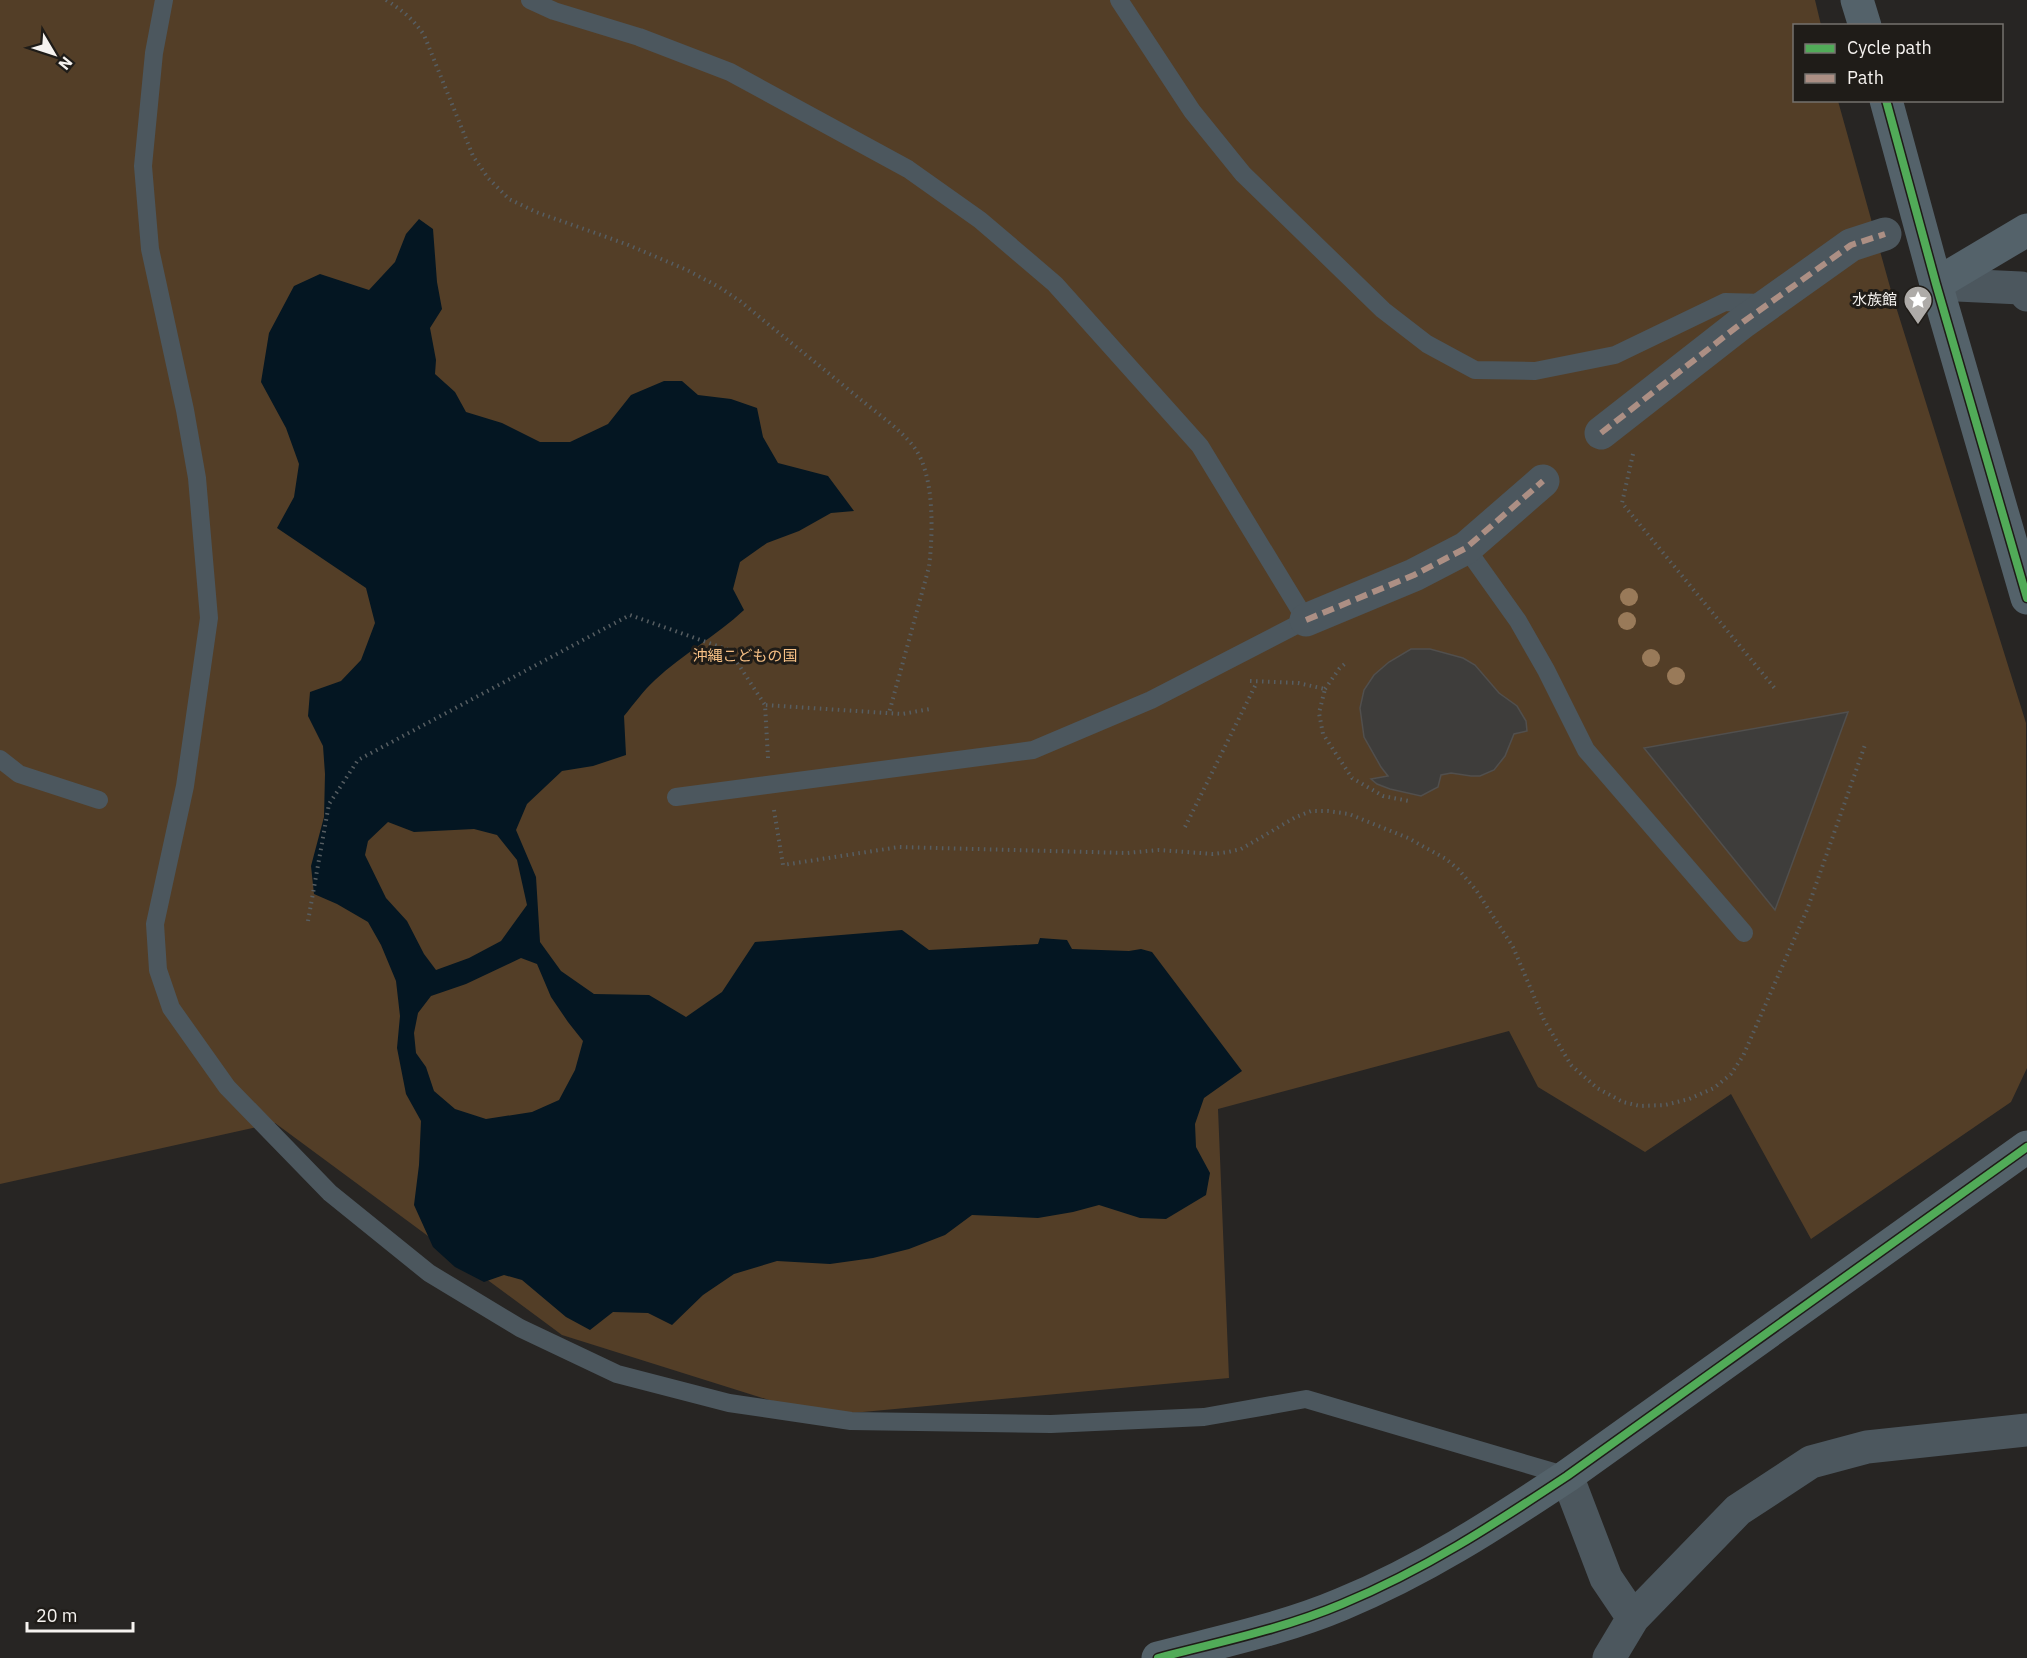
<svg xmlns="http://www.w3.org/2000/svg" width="2027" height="1658" viewBox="0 0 2027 1658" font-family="'IBM Plex Sans','Noto Sans JP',sans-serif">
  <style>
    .green { fill: #533e27 }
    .water { fill: #041622; fill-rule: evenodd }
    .building { fill: #3e3d3b; stroke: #514f4d; stroke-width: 1.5 }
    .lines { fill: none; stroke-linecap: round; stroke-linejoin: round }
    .path { stroke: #575e62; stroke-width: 4; stroke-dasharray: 1.5 4.5; stroke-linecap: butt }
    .lane { stroke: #4c575e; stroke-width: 18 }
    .street { stroke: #4c575e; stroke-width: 33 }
    .secondary { stroke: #54626a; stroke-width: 33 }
    .quiet { stroke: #ac8f84; stroke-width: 6; stroke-dasharray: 12 6; stroke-linecap: butt }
    .cycleway-casing { stroke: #1f1c18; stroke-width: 11 }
    .cycleway { stroke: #51ab58; stroke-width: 8 }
    .tree { fill: #997a59 }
    .labels { text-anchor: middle; stroke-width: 6; stroke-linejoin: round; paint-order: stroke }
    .poi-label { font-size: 15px; fill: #f6f3f0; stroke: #1f1c18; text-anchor: end }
    .park-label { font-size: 15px; fill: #f7c085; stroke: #1f1c18 }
  </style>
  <rect width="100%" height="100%" fill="#272523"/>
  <path class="green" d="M0,0H1815L1821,25L1794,26V100L1838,101L1892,294L2026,723L2027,1068L2011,1102L1811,1239L1731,1094L1645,1152L1538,1087L1509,1031L1218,1109L1229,1378L820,1416L562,1335L275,1123L0,1184Z"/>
  <path class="water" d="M419,219L433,229L437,282L442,309L430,328L436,360L435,374L455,392L466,412L502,423L540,442H570L608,424L631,395L664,381H682L698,395L731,399L757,408L763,437L778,463L828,476L854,511L831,513L799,531L767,543L740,562L733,589L744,610C716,636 683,654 655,680C643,691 634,704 624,716L626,755L593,766L562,771L527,804L516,830L536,877L540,942L561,971L594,994L649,995L686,1017L722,992L755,942L902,930L929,950L1038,944L1040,938L1067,940L1072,949L1129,951L1141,949L1152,952L1242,1071L1204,1098L1195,1124L1196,1147L1210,1173L1206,1195L1166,1219L1140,1218L1099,1205L1073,1212L1038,1218L972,1215L945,1235L909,1249L873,1258L830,1264L777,1261L734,1274L703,1295L672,1325L648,1313L613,1312L590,1330L566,1317L522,1280L504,1275L484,1282L455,1267L433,1247L414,1205L419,1165L421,1121L406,1094L397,1048L400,1016L396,981L381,945L368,922L337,904L314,894L311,866L324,817L325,774L323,746L308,716L310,692L341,681L361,660L375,623L366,588L277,528L294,497L299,464L286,428L261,382L269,333L294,286L320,274L369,290L395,262L406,234ZM388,822L414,832L474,829L497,835L517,860L527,905L501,941L469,958L436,970L424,954L407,921L386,898L365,855L368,841ZM521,958L537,964L551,997L568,1022L583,1041L575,1070L559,1100L532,1112L486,1119L455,1109L434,1091L426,1067L416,1053L414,1033L418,1013L431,996L466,984Z"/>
  <path class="building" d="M1411,649H1430L1463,658L1475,665L1499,693L1517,706L1526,721L1527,731L1514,734L1505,756L1494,770L1480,776H1471L1451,773L1441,775L1438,787L1421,796L1390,789L1377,784L1371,779L1388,776L1381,767L1364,737L1360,708L1364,690L1374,675L1389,662Z
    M1848,712L1775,910L1644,748Z"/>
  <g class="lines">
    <path class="path" d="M386,0C402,10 413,19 424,35L473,156L488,178L509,199L536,212L626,244L687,270L719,287L740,301C780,334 820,366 860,399C877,413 901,430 914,447C935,475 933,534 929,567L889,713
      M1633,454L1622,503L1777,691
      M1250,681L1298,683L1325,689L1319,713L1323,734L1352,778L1383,796L1409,801
      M1325,689L1339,669L1347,662
      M768,758L765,705L902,714L930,709
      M774,810L783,865L899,847L1127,853L1159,850L1213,854L1228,852L1241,849L1296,817L1311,811H1328L1349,814L1408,838L1446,859L1458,869L1476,890L1513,947L1544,1020L1571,1065L1597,1088L1623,1102L1640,1106L1665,1105L1689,1099L1714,1088L1731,1074L1743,1056L1807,910L1865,745
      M1185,827L1257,682
      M308,921L329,804L358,760L630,615L729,650L765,705"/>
    <path class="lane" d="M164,0L154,53L143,166L150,249L185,410L197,478L209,618L185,786L155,924L158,970L171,1008L227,1087L330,1193L429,1273L520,1328L617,1374L729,1403L851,1421L1051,1424L1204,1417L1306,1399L1567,1476
      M530,0L554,11L639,37L730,72L908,169L980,220L1055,284L1200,446L1306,620L1151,700L1033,750L676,797
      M1119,0L1192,111L1243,174L1383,310L1427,344L1475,370L1535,371L1615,355L1725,302L1766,303
      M1466,548L1518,621L1546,670L1586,750L1744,933
      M0,759L19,774L99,800"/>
    <path class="street" d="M1936,284L2021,288L2027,295
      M1601,433L1743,322L1851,245L1885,234
      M1306,620L1414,575L1466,548L1543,481
      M1567,1476L1606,1578L1633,1618
      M1609,1658L1633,1618L1738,1510L1811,1462L1867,1447L2027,1430"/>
    <path class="secondary" d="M1857,0L1865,26
      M1886,100L1936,284L2027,598
      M1936,284L2027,230
      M1158,1658C1219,1642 1283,1629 1342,1604C1424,1570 1493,1525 1567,1476L2027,1147"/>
    <path class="quiet" d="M1601,433L1743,322L1851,245L1885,234
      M1306,620L1414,575L1466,548L1543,481"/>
    <g class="cycleway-casing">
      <path id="cycleway" d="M1886,100L1936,284L2027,598
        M1158,1658C1219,1642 1283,1629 1342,1604C1424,1570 1493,1525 1567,1476L2027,1147"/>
    </g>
    <use href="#cycleway" class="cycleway"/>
  </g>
  <g class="tree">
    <circle cx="1629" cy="597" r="9"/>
    <circle cx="1627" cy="621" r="9"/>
    <circle cx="1651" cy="658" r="9"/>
    <circle cx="1676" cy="676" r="9"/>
  </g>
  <defs>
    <g id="sight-pin" transform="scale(1.5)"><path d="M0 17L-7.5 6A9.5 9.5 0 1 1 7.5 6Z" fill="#aeaba8" stroke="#1f1c18"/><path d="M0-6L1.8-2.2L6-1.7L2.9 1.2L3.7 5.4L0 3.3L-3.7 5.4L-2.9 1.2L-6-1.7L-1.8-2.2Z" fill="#fff"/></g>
  </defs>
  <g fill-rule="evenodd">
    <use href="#sight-pin" x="1918" y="300"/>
  </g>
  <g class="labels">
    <g class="poi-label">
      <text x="1897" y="305">水族館</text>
    </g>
    <g class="park-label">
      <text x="745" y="661">沖縄こどもの国</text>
    </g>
  </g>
  <rect x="1793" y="24" width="210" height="78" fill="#1f1c18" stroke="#75726e" stroke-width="1.5"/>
  <rect x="1805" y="44" width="30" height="9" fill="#51ab58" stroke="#75726e" stroke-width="1.5"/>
  <text x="1847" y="54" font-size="18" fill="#f6f3f0">Cycle path</text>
  <rect x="1805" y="74" width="30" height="9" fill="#ac8f84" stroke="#75726e" stroke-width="1.5"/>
  <text x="1847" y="84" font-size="18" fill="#f6f3f0">Path</text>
  <g transform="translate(54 54) rotate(129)" stroke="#1f1c18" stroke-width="4.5" paint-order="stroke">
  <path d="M0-4.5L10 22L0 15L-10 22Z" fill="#f6f3f0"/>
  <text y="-9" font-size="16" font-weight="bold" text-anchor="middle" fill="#f6f3f0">N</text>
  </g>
  <path d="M27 1622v9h106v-9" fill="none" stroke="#f6f3f0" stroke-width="3"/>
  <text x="36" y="1622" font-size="18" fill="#f6f3f0" stroke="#1f1c18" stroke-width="4.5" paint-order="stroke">20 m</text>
</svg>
